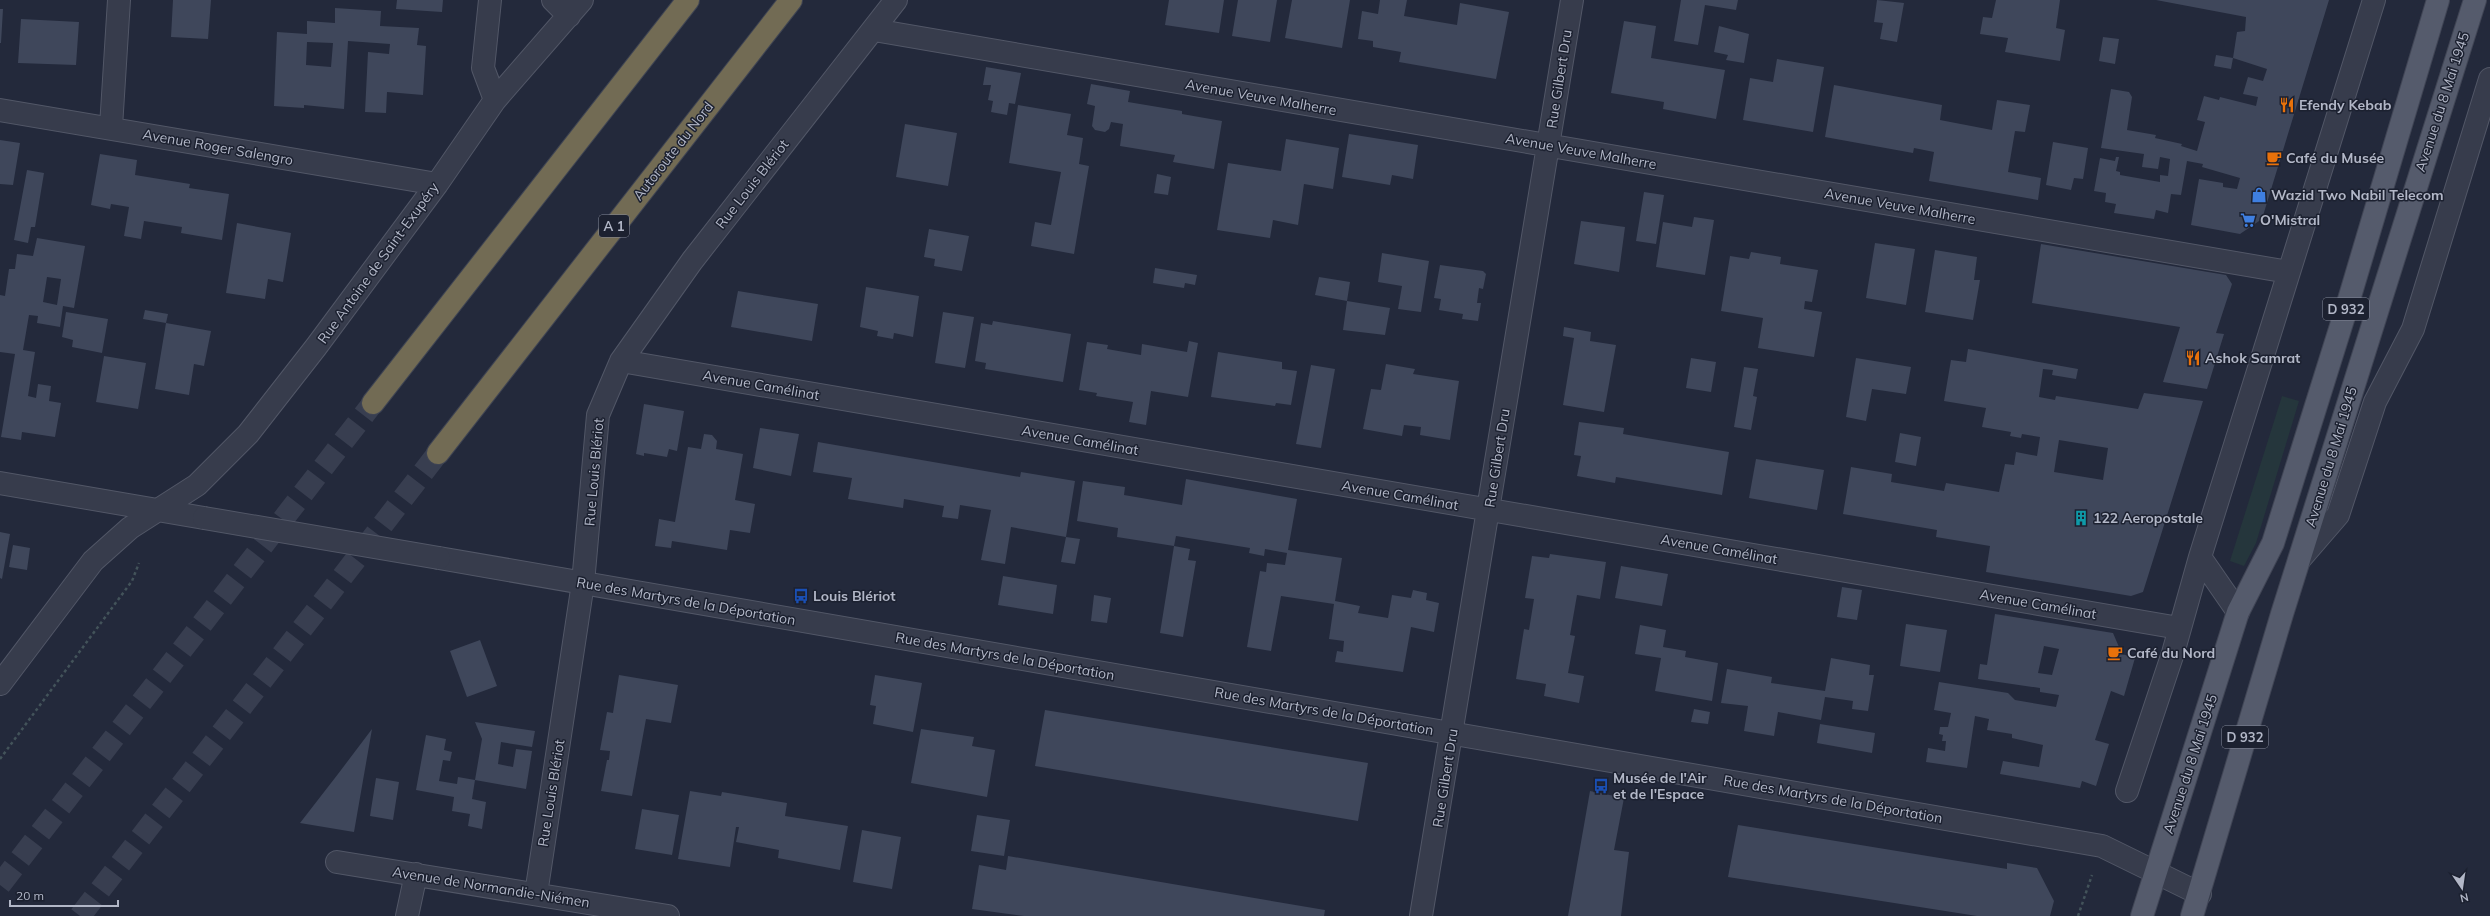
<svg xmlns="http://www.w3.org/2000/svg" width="2490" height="916" viewBox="0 0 2490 916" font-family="Mulish,sans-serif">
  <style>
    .green { fill: #25363c }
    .building { fill: #3f475b; fill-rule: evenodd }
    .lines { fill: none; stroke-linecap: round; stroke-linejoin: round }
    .highway-tunnel { stroke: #383e50; stroke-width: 22; stroke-dasharray: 22 11; stroke-linecap: butt }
    .minor-casing { stroke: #525767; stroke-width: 24 }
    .major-casing { stroke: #404555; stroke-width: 24 }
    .highway-casing { stroke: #3f4453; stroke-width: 24 }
    .path { stroke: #43535a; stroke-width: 2.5; stroke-dasharray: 3 3; stroke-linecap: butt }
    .minor { stroke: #373c4c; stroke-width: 22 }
    .major { stroke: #555b6c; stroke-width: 22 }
    .highway { stroke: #726b54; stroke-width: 22 }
    .minor-bridge-casing { stroke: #525767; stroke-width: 24; stroke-linecap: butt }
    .minor-bridge { stroke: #373c4c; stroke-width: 22 }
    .labels { text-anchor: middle; stroke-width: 3; stroke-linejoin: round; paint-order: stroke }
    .shield { fill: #1c2130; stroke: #858a9a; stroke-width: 1 }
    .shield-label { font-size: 13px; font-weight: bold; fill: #b2b7c7 }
    .street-label { font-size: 14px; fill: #b2b7c7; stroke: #1c2130 }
    .poi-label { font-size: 14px; font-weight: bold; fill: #b2b7c7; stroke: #1c2130; text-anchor: start }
  </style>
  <rect width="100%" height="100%" fill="#23293b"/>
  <path class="green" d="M2282,396L2299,401L2256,543L2244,566L2230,561Z"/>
  <path class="building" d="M173,0H211L208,39L171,37Z
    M397,0H443L442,12L396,9Z
    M1169,0H1224L1219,33L1165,25Z
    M1238,0H1277L1270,42L1232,36Z
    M1292,0H1350L1342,48L1285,38Z
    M1380,0H1407L1404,16L1457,25L1460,3L1509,12L1496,79L1399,62L1401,52L1373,47V41L1358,39L1362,11L1378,14Z
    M1681,0H1738L1736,10L1705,5L1698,45L1674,41Z
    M1877,0L1904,3L1897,42L1880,39L1883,23L1874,22Z
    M1996,0H2060L2056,28L2065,30L2060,61L2005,52L2008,38L1980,34L1983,17L1992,18Z
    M2156,0H2329L2262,219L2240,234L2191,225L2199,179L2223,183V187L2237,189L2240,178L2202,167L2203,164L2187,161L2181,195L2171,194L2168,213L2156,210L2154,219L2114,213L2116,204L2105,202L2106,193L2094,191L2100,158L2115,161L2116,157H2119L2116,171L2120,172V175L2160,182V175L2168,176L2170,159L2160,157L2158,169L2142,167L2144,154L2101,148L2111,89L2129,92L2132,97L2127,130L2156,135L2155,138L2182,144L2181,146L2197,151L2205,122L2197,120L2204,96L2219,100L2220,97L2256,106L2258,97L2243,94L2248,77L2263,81L2267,69L2233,58L2237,32L2245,31L2246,17Z
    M335,8L381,11L380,26L419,28L417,45L426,46L423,95L387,92L386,113L365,112L368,52L389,54L390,44L348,41L344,109L304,105V108L274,106L277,32L307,34V21L335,23ZM307,42L333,43L331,67L306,65Z
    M0,9H3L1,43H0Z
    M21,19L79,22L76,65L18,63Z
    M1624,21L1656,26L1651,58L1725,70L1716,119L1663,109L1664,102L1611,93Z
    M1719,26L1749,34L1744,63L1726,60L1728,55L1714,52Z
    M2103,37L2119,39L2115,64L2099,61Z
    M2216,55L2233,58L2231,69L2214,66Z
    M1777,59L1824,67L1813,132L1743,120L1750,78L1773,82Z
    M986,67L1021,73L1015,104L1009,103L1007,115L991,112L993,101L988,100L991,85H983Z
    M1091,84L1130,91L1128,102L1182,111V114L1222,121L1214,169L1173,162L1175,155L1120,146L1123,124L1111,122L1109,129L1105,132L1095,130L1092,126L1095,106L1087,104Z
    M1834,85L1942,105L1940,120L1992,130L1997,100L2030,105L2025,132L2015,131L2008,172L2041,178L2038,200L1929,181L1934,152L1914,148L1913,153L1825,137Z
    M1018,105L1071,114L1067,135L1083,138L1079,164L1089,166L1074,254L1031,246L1035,222L1051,225L1061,172L1009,163Z
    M905,124L957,133L948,186L896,177Z
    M1349,134L1418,145L1413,179L1392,175L1390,185L1342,177Z
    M1286,139L1339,148L1333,189L1304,184L1298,225L1273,220L1270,238L1217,230L1228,163L1281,171Z
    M0,140L20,143L13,185L0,184Z
    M2053,142L2088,148L2083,179L2074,178L2071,190L2046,185Z
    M100,154L137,160L135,175L190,184L189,188L229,194L222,240L181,233L182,227L144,221L141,239L124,236L129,207L111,204L110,209L91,205Z
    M27,170L44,173L35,227H31L28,243L14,240Z
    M1157,174L1171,177L1168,195L1154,193Z
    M1644,192L1664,195L1656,244L1636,241Z
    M1694,217L1714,220L1705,275L1656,267L1663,222L1692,227Z
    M1581,221L1625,227L1619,272L1574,264Z
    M237,223L291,233L283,282L268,279L265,299L226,293Z
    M929,229L969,236L962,271L934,266L935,259L924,257Z
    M37,238L85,246L74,308L63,306L60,327L37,323L38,316L29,315L23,350L35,352L28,396L36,398L38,384L51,386L49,401L61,403L55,437L22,432L21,440L1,437L15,354L0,352V295L5,296L9,269H15L17,254L33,256ZM47,277L61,279L57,305L43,302Z
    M1875,243L1915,249L1906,305L1866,298Z
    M2041,244L2226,275L2232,284L2216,333L2224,334L2207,389L2163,382L2180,327L2032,303Z
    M1935,250L1977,257L1974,280H1980L1973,320L1925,312Z
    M1751,252L1781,257L1780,264L1818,270L1812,302L1805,301L1804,309L1822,312L1814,357L1758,348L1763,318L1721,311L1730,256L1749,259Z
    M1382,253L1429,261L1421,312L1398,309L1402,286L1378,282Z
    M1440,265L1483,271L1486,274L1483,289L1479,288L1477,303H1481L1478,321L1462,319L1463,314L1439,310L1441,299L1434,298Z
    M1155,268L1197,275L1195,285L1185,283L1184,288L1153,283Z
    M1319,277L1350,282L1347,301L1315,295Z
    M866,287L919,296L913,337L894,333L893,339L877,336L878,331L860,327Z
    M738,291L818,304L812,341L731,327Z
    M1347,301L1390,308L1385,335L1343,330Z
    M145,310L168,314L166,323L143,319Z
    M66,312L108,319L102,353L72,347L73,340L62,337Z
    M943,312L974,317L965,368L935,363Z
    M993,321L1071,334L1063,382L985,369L986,363L975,361L981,323L992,325Z
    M166,323L211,331L204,366L194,364L189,395L155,389Z
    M1564,327L1591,332L1590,341L1616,345L1604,412L1563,405L1574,338L1563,336Z
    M1189,341L1198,343L1188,397L1151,391L1146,425L1129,422L1133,402L1096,396L1097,393L1079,390L1087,342L1108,345L1107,349L1141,355L1142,344L1187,352Z
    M1968,349L2078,369L2076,379L2052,375L2053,370L2043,369L2039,397L2055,400L2056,396L2138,409L2144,393L2203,401L2143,592L2131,596L1986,572L1990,546L1936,537L1937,530L1843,514L1851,467L1892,474L1891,482L1944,491L1946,483L1999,492L2005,464L2014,465L2016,452L2037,456L2040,437L2022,434L2021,438L2010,436L2011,432L1982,427L1986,408L1944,401L1951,360L1966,362ZM2059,440L2108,448L2103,480L2054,472Z
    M1218,352L1282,362V369L1297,371L1291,405L1276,403L1275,406L1211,397Z
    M104,356L146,363L138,409L96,402Z
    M1691,358L1716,362L1711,392L1686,388Z
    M1856,358L1911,367L1906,394L1872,389L1866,421L1846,417Z
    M1386,364L1415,369L1413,374L1459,381L1450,440L1420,435L1421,427L1404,425L1402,436L1363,429L1371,389L1381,390Z
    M1311,365L1335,369L1321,448L1296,444Z
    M1744,367L1758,369L1753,396L1757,397L1751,430L1734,427Z
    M644,404L684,411L677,451L669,449L667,457L644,453V456L636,454Z
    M1579,422L1624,428L1623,434L1729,452L1722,495L1616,477L1615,483L1577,476L1581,456L1574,455Z
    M760,428L799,434L791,476L753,468Z
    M1900,433L1921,437L1916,466L1895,462Z
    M704,434L712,435L717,441L716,449L743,454L735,500L755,504L750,533L730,530L727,550L672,541L671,548L655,546L659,519L675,522L688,447L701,449Z
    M818,442L1020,477L1021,472L1075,481L1066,537L1011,527L1005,564L981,560L991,510L960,505L958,519L942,517L944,506L904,499L903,508L848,499L852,478L813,472Z
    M1756,459L1824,470L1817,510L1749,498Z
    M1186,479L1297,499L1288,550L1342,558L1335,601L1360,606L1358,613L1388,618L1392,595L1411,598L1413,590L1427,593L1426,600L1439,603L1434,632L1411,627L1403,672L1335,662L1337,651L1343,652L1344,641L1329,639L1334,604L1281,596L1271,651L1247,647L1260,571L1266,572L1267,563L1285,565L1287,553L1265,549L1264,556L1249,553L1250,548L1176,536L1174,546L1117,537L1118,528L1077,521L1083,481L1125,487L1124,495L1182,505Z
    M0,532L10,534L2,579L0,578Z
    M1066,537L1080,539L1075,564L1061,562Z
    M13,545L30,548L27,570L9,567Z
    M1174,546L1190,549L1188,560L1196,561L1183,637L1160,633Z
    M1550,554L1606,562L1600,599L1577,595L1570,635L1575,636L1568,673L1584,676L1579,703L1544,696L1546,684L1516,679L1524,629L1529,630L1534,599L1525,598L1532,556L1549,558Z
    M1621,566L1668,574L1662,606L1615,598Z
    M1003,576L1057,585L1053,614L998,605Z
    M1842,587L1862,590L1857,620L1837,617Z
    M1094,595L1111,598L1107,623L1091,621Z
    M1995,614L2113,633L2122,654L2135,658L2124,696L2111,691L2095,740L2109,744L2096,786L2082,781L2080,788L2000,774L2003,761L2039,767L2043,745L2012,738V734L1987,730L1989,719L1975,716L1967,768L1926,762L1928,748L1945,751L1946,741H1942L1943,735L1939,734L1940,727H1948L1951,713L1934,710L1939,682L2008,693L2015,700L2056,707L2059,695L2040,692V688L1978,679L1980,664L1987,665ZM2044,646L2059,649L2052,675L2038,673Z
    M1906,624L1947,630L1940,672L1900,666Z
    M1640,625L1666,630L1663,647L1686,651L1685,657L1718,663L1712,701L1655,691L1661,658L1635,654Z
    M480,640L497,686L467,697L450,651Z
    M1831,658L1870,665L1869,675H1874L1868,711L1852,709L1853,701L1825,697L1821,720L1778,712L1774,736L1744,731L1748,706L1721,703L1727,669L1772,677L1771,683L1825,691Z
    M619,675L678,685L671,723L646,719L632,796L601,791L607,760H609L610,751L600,750L607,712L613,713Z
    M875,675L922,683L913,732L873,724L876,706L870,705Z
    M1694,709L1710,712L1708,724L1691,722Z
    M1045,710L1368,763L1358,821L1035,766Z
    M475,722L535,731L532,747L501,742L498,764L513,767L516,749L532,751L526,789L475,780L482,739Z
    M1820,724L1875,733L1872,753L1817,743Z
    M372,729L354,832L300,823L338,774Z
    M921,729L974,737L972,746L995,750L987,797L911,783Z
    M426,735L446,739L444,750L452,752L450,761L443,760L439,781L457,784L458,777L475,780L472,799L486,802L482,829L468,826L470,814L452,811L454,797L416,790Z
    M376,778L399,782L393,820L370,816Z
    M690,791L721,796L722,792L787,803L785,816L848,826L840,870L778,858L779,850L736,842L739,827H736L730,867L678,859Z
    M1590,791L1624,798L1614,850L1629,852L1621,916H1568Z
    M642,809L679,815L672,855L635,849Z
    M977,815L1010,820L1004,856L971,851Z
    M1738,825L2007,869V863L2037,868L2054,901L2050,916H1977L1728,877Z
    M862,830L901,837L892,889L853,882Z
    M1008,856L1325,910L1324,916H1024L972,909L979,865L1006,870Z"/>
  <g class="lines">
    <path class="highway-tunnel" d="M0,885L373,403
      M80,916L438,453"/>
    <g class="minor-casing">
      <path id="minor" d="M490,0L483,68L495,100
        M553,0L569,16
        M874,30L2288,272
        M0,110L437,184
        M111,127L119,0
        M621,361L2179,628
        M0,483L204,518
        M439,558L2102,846L2200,894
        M2300,559L2338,515L2375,402L2413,329L2490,79
        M2238,612L2200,557L2374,0
        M0,684L93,561L130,528L197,485L248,434L316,347L437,184L495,100L582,0
        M2127,791L2173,653L2200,557
        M337,862L668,916
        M536,894L583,583L598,415L621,361L692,261L896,0
        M407,916L416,874
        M1421,916L1572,0"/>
    </g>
    <g class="major-casing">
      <path id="major" d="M2142,916L2238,612L2273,543L2345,313L2438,0
        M2192,916L2282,614L2475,0"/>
    </g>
    <g class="highway-casing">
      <path id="highway" d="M373,403L688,0
        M438,453L791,0"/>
    </g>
    <path class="path" d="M0,759L132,581L139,563
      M2078,916L2092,875"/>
    <use href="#minor" class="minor"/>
    <use href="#major" class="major"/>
    <use href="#highway" class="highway"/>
    <g class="minor-bridge-casing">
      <path id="minor-bridge" d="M204,518L439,558"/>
    </g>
    <use href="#minor-bridge" class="minor-bridge"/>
  </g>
  <defs>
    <g id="restaurant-bare" transform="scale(1.2)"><path d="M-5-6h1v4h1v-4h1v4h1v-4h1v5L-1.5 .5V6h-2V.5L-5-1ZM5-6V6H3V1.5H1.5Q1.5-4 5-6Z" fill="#e8710a" stroke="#1c2130" stroke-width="2.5" paint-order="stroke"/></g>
    <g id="cafe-bare" transform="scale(1.2)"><path d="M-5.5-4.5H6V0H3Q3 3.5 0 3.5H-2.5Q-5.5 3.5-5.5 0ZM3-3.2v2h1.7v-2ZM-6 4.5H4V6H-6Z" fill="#e8710a" stroke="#1c2130" stroke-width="2.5" paint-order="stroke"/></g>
    <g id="shop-bare" transform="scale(1.2)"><path d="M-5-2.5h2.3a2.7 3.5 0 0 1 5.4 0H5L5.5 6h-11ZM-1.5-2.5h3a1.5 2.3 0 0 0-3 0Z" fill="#3f7fe0" stroke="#1c2130" stroke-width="2.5" paint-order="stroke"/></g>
    <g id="supermarket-bare" transform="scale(1.2)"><path d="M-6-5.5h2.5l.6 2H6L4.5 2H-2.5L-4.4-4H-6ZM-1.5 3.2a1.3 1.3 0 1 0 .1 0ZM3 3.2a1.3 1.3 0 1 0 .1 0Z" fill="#3f7fe0" stroke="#1c2130" stroke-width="2.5" paint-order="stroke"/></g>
    <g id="building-bare" transform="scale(1.2)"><path d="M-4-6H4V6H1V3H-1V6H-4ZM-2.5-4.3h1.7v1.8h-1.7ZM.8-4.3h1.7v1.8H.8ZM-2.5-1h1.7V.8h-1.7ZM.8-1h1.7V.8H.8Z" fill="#0f9aa8" stroke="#1c2130" stroke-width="2.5" paint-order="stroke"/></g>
    <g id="bus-bare" transform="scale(1.2)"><path d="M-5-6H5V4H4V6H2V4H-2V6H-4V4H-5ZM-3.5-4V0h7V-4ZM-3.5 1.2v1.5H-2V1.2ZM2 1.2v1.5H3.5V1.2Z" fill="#1a4fb4" stroke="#1c2130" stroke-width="2.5" paint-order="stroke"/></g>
  </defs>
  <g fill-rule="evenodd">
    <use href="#restaurant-bare" x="2287" y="105"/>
    <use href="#cafe-bare" x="2274" y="158"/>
    <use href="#shop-bare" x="2259" y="195"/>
    <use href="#supermarket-bare" x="2248" y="220"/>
    <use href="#restaurant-bare" x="2193" y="358"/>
    <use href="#building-bare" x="2081" y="518"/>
    <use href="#bus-bare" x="801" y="596"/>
    <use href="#cafe-bare" x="2115" y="653"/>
    <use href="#bus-bare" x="1601" y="786"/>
  </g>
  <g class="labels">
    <g class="shield">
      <rect x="599" y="215" width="30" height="22" rx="3"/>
      <rect x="2323" y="298" width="46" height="22" rx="3"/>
      <rect x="2222" y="726" width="46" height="22" rx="3"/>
    </g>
    <g class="shield-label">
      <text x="614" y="231">A 1</text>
      <text x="2346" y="314">D 932</text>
      <text x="2245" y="742">D 932</text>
    </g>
    <g class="street-label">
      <text transform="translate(1559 79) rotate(-81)" y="5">Rue Gilbert Dru</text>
      <text transform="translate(1261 97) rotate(10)" y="5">Avenue Veuve Malherre</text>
      <text transform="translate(2442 102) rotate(-72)" y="5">Avenue du 8 Mai 1945</text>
      <text transform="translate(218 147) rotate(10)" y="5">Avenue Roger Salengro</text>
      <text transform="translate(673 151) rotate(-52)" y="5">Autoroute du Nord</text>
      <text transform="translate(1581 151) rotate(10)" y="5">Avenue Veuve Malherre</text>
      <text transform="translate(752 184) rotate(-52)" y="5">Rue Louis Blériot</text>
      <text transform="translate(1900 206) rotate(10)" y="5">Avenue Veuve Malherre</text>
      <text transform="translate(378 263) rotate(-54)" y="5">Rue Antoine de Saint-Exupéry</text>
      <text transform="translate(761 385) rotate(10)" y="5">Avenue Camélinat</text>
      <text transform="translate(1080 440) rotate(10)" y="5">Avenue Camélinat</text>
      <text transform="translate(2331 457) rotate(-73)" y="5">Avenue du 8 Mai 1945</text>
      <text transform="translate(1497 458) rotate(-81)" y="5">Rue Gilbert Dru</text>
      <text transform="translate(594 472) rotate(-85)" y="5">Rue Louis Blériot</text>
      <text transform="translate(1400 495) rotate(10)" y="5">Avenue Camélinat</text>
      <text transform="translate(1719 549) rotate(10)" y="5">Avenue Camélinat</text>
      <text transform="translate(686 601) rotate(10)" y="5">Rue des Martyrs de la Déportation</text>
      <text transform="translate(2038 604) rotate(10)" y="5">Avenue Camélinat</text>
      <text transform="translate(1005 656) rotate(10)" y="5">Rue des Martyrs de la Déportation</text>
      <text transform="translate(1324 711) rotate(10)" y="5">Rue des Martyrs de la Déportation</text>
      <text transform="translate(2190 764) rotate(-72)" y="5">Avenue du 8 Mai 1945</text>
      <text transform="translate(1445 778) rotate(-81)" y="5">Rue Gilbert Dru</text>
      <text transform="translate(551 793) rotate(-81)" y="5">Rue Louis Blériot</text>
      <text transform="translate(1833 799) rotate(10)" y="5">Rue des Martyrs de la Déportation</text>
      <text transform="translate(491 887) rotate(9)" y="5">Avenue de Normandie-Niémen</text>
    </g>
    <g class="poi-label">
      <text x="2299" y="110">Efendy Kebab</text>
      <text x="2286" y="163">Café du Musée</text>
      <text x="2271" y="200">Wazid Two Nabil Telecom</text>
      <text x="2260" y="225">O'Mistral</text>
      <text x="2205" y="363">Ashok Samrat</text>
      <text x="2093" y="523">122 Aeropostale</text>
      <text x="813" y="601">Louis Blériot</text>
      <text x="2127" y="658">Café du Nord</text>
      <text x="1613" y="783">Musée de l'Air<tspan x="1613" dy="16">et de l'Espace</tspan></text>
    </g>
  </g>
  <g transform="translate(2462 888) rotate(167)" stroke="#1c2130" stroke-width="3" paint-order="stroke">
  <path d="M0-3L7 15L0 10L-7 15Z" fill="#b2b7c7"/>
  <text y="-6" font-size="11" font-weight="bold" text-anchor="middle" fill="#b2b7c7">N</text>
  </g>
  <path d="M10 900v6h108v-6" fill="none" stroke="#b2b7c7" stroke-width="2"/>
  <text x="16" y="900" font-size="12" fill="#b2b7c7" stroke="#1c2130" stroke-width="3" paint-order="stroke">20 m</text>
</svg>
